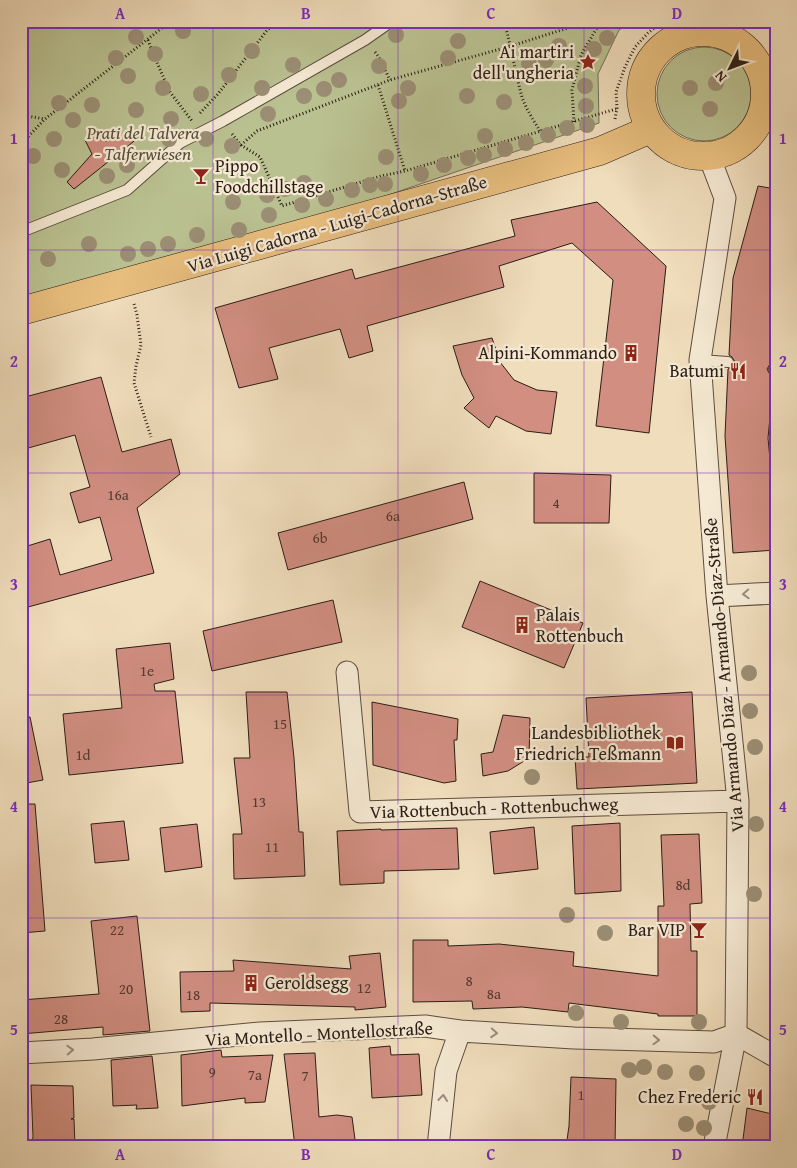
<svg xmlns="http://www.w3.org/2000/svg" width="797" height="1168" viewBox="0 0 797 1168" font-family="'Gentium Book Plus',serif">
  <style>
    .green { fill: #bac191; stroke: #726f53 }
    .building { fill: #d18e81; stroke: #2a1d15 }
    .lines { fill: none; stroke-linecap: round; stroke-linejoin: round }
    .service-casing { stroke: #5c4d3f; stroke-width: 12 }
    .minor-casing { stroke: #5c4d3f; stroke-width: 23 }
    .primary-casing { stroke: #2a1d15; stroke-width: 29 }
    .path { stroke: #2a1d15; stroke-width: 3; stroke-dasharray: 1 2.5; stroke-linecap: butt }
    .service { stroke: #f5e9d3; stroke-width: 10 }
    .minor { stroke: #f5e9d3; stroke-width: 21 }
    .primary { stroke: #e8be7e; stroke-width: 28 }
    .tree { fill: #9b8e74 }
    .oneway { stroke: #9a8d7e }
    .grid { fill: none; stroke: #7b2cbf; stroke-width: 1; stroke-opacity: 0.55 }
    .labels { text-anchor: middle; stroke-width: 4.5; stroke-linejoin: round; paint-order: stroke }
    .number-label { font-size: 15px; fill: #543930 }
    .poi-label { font-size: 18px; fill: #2a1d15; stroke: #f5e9d3; text-anchor: end }
    .park-label { font-size: 18px; font-style: italic; fill: #554e3a; stroke: #f5e9d3 }
    .street-label { font-size: 18px; fill: #2a1d15; stroke: #f5e9d3 }
    .neatline { fill: none; stroke: #7b2cbf; stroke-width: 2 }
    .grid-label { font-size: 16px; text-anchor: middle; font-weight: bold; fill: #7b2cbf }
  </style>
  <rect width="100%" height="100%" fill="#f0ddbc"/>
  <filter id="stains"><feTurbulence type="fractalNoise" baseFrequency=".004" numOctaves="4"/><feColorMatrix values="0 0 0 0 .2 0 0 0 0 .09 0 0 0 0 .02 0 0 0 .5 -.17"/></filter>
  <radialGradient id="worn" r=".72"><stop offset=".6" stop-color="#630" stop-opacity="0"/><stop offset="1" stop-color="#630" stop-opacity=".3"/></radialGradient>
  <path class="green" d="M21,21H632L619,30L598,74L599,123L277,233L21,306Z
    M657 94a47 47 0 1 1 94 0a47 47 0 1 1-94 0Z"/>
  <path class="building" d="M99,132L105,141L143,134L74,189L67,182L92,154L85,140Z
    M758,186L776,189V353L775,362L770,364L767,369L769,373L774,376L768,438L776,524V550L733,553L725,436L728,369L733,366L735,362L732,357L729,355L733,278Z
    M597,202L666,266L649,433L596,426L613,280L572,243L499,266L504,287L367,326L373,351L349,358L340,329L269,348L278,379L239,388L215,308L352,269L355,279L515,236L511,220Z
    M492,338L500,362L514,380L537,390L557,392L551,434L526,431L496,416L489,428L464,408L474,398L462,375L453,346Z
    M101,377L122,452L171,439L180,474L137,508L154,573L28,607L27,604L21,602V548L50,539L60,575L112,560L100,517L79,523L70,493L90,487L75,435L21,450V398Z
    M534,473L611,475L609,523H534Z
    M464,482L473,519L288,570L278,533Z
    M480,581L583,623L564,668L462,627Z
    M333,600L342,642L212,671L203,631Z
    M170,643L174,679L154,684L155,691H175L183,763L69,775L63,714L122,708L116,649Z
    M246,692H287L294,758L299,832H303L305,876L234,879L233,834H242L234,758H250Z
    M692,692L697,783L577,789L575,757H589L586,698Z
    M372,702L458,719L457,740H454L456,781L444,783L373,765Z
    M503,715L530,718L529,758L508,771L483,776L481,754L493,752Z
    M21,717H30L43,780L21,784Z
    M21,804H35L45,931L21,933Z
    M124,821L129,860L95,863L91,824Z
    M620,823L621,891L575,894L572,826Z
    M197,824L202,867L165,872L160,828Z
    M534,827L538,869L494,874L490,832Z
    M457,828L459,869L384,871V883L340,885L337,831L381,829V830Z
    M699,834L702,903L690,904L691,951H697V1016H658V1014L569,1003L568,1012L522,1007L473,1009L472,1001L413,1002V940H448V946L499,944L574,952L573,966L658,976V906H664L661,835Z
    M137,916L150,1031L103,1035V1027L21,1034V1000L99,994L91,921Z
    M380,953L386,1007L355,1010V1007L210,1003V1011L181,1012L180,972L234,971L233,960L351,969L349,956Z
    M390,1046L391,1055L419,1054L422,1095L372,1098L369,1048Z
    M221,1050L222,1057L273,1055L265,1102L245,1103V1098L182,1106L181,1055Z
    M315,1053L319,1117L337,1115L352,1117L356,1147H295L284,1054Z
    M152,1056L158,1108L136,1109L137,1105L113,1106L111,1060Z
    M571,1077L616,1079L615,1147H566L569,1126Z
    M31,1085L73,1086L74,1118L71,1119H74L75,1147H31L33,1137Z
    M747,1108L776,1115V1147H742Z"/>
  <g class="lines">
    <g class="service-casing">
      <path id="service" d="M21,232L127,190L180,143L223,121L365,40L392,21
        M700,360L728,362
        M774,369L776,370
        M21,613H23L22,609"/>
    </g>
    <g class="minor-casing">
      <path id="minor" d="M765,100L776,103
        M709,156L725,198L700,360L717,596L738,801L736,1034L714,1147
        M717,596L776,593
        M347,672L360,812L738,801
        M736,1034L776,1057
        M21,1053L93,1049L260,1033L425,1026L460,1031L574,1038L714,1042L736,1034
        M438,1147L446,1071L460,1031"/>
    </g>
    <g class="primary-casing">
      <path id="primary" d="M641 94a62 62 0 1 1 124 0a62 62 0 1 1-124 0Z
        M21,311L600,151L651,129"/>
    </g>
    <path class="path" d="M266,21L268,29
      M504,21C511,46 515,72 522,97C526,109 534,121 540,131
      M148,40L154,56L170,92L192,121
      M375,52L378,56L390,80
      M378,85L405,171
      M200,113L218,94L268,29L282,21
      M21,115L45,119
      M615,119L617,108L616,92L625,67L635,47L648,33L659,24L657,21
      M574,122L572,90L581,55L601,21
      M232,134L241,145L260,157L282,206L381,176L405,171L616,109
      M21,144L45,119L171,21
      M241,145L257,131L390,80L511,46L590,21
      M134,304L137,315L141,345L136,366L134,383L151,437"/>
    <use href="#service" class="service"/>
    <use href="#minor" class="minor"/>
    <use href="#primary" class="primary"/>
  </g>
  <g class="tree">
    <circle cx="183" cy="31" r="8"/>
    <circle cx="396" cy="35" r="8"/>
    <circle cx="136" cy="37" r="8"/>
    <circle cx="607" cy="38" r="8"/>
    <circle cx="458" cy="41" r="8"/>
    <circle cx="559" cy="46" r="8"/>
    <circle cx="594" cy="49" r="8"/>
    <circle cx="252" cy="51" r="8"/>
    <circle cx="155" cy="54" r="8"/>
    <circle cx="116" cy="58" r="8"/>
    <circle cx="448" cy="58" r="8"/>
    <circle cx="546" cy="60" r="8"/>
    <circle cx="529" cy="64" r="8"/>
    <circle cx="293" cy="65" r="8"/>
    <circle cx="379" cy="66" r="8"/>
    <circle cx="229" cy="75" r="8"/>
    <circle cx="128" cy="76" r="8"/>
    <circle cx="339" cy="80" r="8"/>
    <circle cx="716" cy="83" r="8"/>
    <circle cx="585" cy="86" r="8"/>
    <circle cx="163" cy="88" r="8"/>
    <circle cx="262" cy="88" r="8"/>
    <circle cx="408" cy="88" r="8"/>
    <circle cx="690" cy="88" r="8"/>
    <circle cx="324" cy="89" r="8"/>
    <circle cx="201" cy="94" r="8"/>
    <circle cx="304" cy="96" r="8"/>
    <circle cx="467" cy="96" r="8"/>
    <circle cx="399" cy="101" r="8"/>
    <circle cx="504" cy="102" r="8"/>
    <circle cx="59" cy="103" r="8"/>
    <circle cx="92" cy="105" r="8"/>
    <circle cx="586" cy="106" r="8"/>
    <circle cx="710" cy="109" r="8"/>
    <circle cx="136" cy="110" r="8"/>
    <circle cx="268" cy="114" r="8"/>
    <circle cx="171" cy="119" r="8"/>
    <circle cx="73" cy="120" r="8"/>
    <circle cx="587" cy="125" r="8"/>
    <circle cx="567" cy="128" r="8"/>
    <circle cx="548" cy="135" r="8"/>
    <circle cx="485" cy="136" r="8"/>
    <circle cx="54" cy="139" r="8"/>
    <circle cx="169" cy="139" r="8"/>
    <circle cx="206" cy="139" r="8"/>
    <circle cx="526" cy="143" r="8"/>
    <circle cx="232" cy="146" r="8"/>
    <circle cx="505" cy="149" r="8"/>
    <circle cx="484" cy="155" r="8"/>
    <circle cx="33" cy="156" r="8"/>
    <circle cx="386" cy="157" r="8"/>
    <circle cx="468" cy="158" r="8"/>
    <circle cx="127" cy="165" r="8"/>
    <circle cx="444" cy="165" r="8"/>
    <circle cx="62" cy="170" r="8"/>
    <circle cx="421" cy="174" r="8"/>
    <circle cx="107" cy="176" r="8"/>
    <circle cx="304" cy="183" r="8"/>
    <circle cx="385" cy="184" r="8"/>
    <circle cx="370" cy="185" r="8"/>
    <circle cx="285" cy="189" r="8"/>
    <circle cx="352" cy="190" r="8"/>
    <circle cx="267" cy="195" r="8"/>
    <circle cx="326" cy="199" r="8"/>
    <circle cx="233" cy="202" r="8"/>
    <circle cx="302" cy="205" r="8"/>
    <circle cx="269" cy="215" r="8"/>
    <circle cx="239" cy="230" r="8"/>
    <circle cx="197" cy="235" r="8"/>
    <circle cx="89" cy="244" r="8"/>
    <circle cx="168" cy="244" r="8"/>
    <circle cx="148" cy="249" r="8"/>
    <circle cx="128" cy="254" r="8"/>
    <circle cx="48" cy="259" r="8"/>
    <circle cx="749" cy="673" r="8"/>
    <circle cx="750" cy="711" r="8"/>
    <circle cx="755" cy="747" r="8"/>
    <circle cx="532" cy="777" r="8"/>
    <circle cx="756" cy="824" r="8"/>
    <circle cx="754" cy="894" r="8"/>
    <circle cx="567" cy="915" r="8"/>
    <circle cx="605" cy="933" r="8"/>
    <circle cx="576" cy="1013" r="8"/>
    <circle cx="621" cy="1022" r="8"/>
    <circle cx="699" cy="1022" r="8"/>
    <circle cx="644" cy="1067" r="8"/>
    <circle cx="629" cy="1070" r="8"/>
    <circle cx="665" cy="1072" r="8"/>
    <circle cx="697" cy="1073" r="8"/>
    <circle cx="709" cy="1102" r="8"/>
    <circle cx="686" cy="1124" r="8"/>
    <circle cx="704" cy="1128" r="8"/>
  </g>
  <defs><path id="oneway-chevron" d="M-2-3.5L2.5 0L-2 3.5" fill="none" stroke-width="1.6" stroke-linecap="round" stroke-linejoin="round" transform="scale(1.25)"/></defs>
  <g class="oneway">
    <use href="#oneway-chevron" transform="translate(746 594) rotate(177)"/>
    <use href="#oneway-chevron" transform="translate(494 1033) rotate(4)"/>
    <use href="#oneway-chevron" transform="translate(656 1040) rotate(2)"/>
    <use href="#oneway-chevron" transform="translate(70 1050) rotate(-3)"/>
    <use href="#oneway-chevron" transform="translate(443 1098) rotate(-84)"/>
  </g>
  <path class="grid" d="M213,21V1147M398,21V1147M584,21V1147M21,250H776M21,473H776M21,695H776M21,918H776"/>
  <defs>
    <g id="sight-bare" transform="scale(1.35)"><path d="M0-6L1.8-2.2L6-1.7L2.9 1.2L3.7 5.4L0 3.3L-3.7 5.4L-2.9 1.2L-6-1.7L-1.8-2.2Z" fill="#8f2418" stroke="#f5e9d3" stroke-width="2.5" paint-order="stroke"/></g>
    <g id="bar-bare" transform="scale(1.35)"><path d="M-6-5H6L.8 .8V4.5H3.5V6h-7V4.5H-.8V.8Z" fill="#8f2418" stroke="#f5e9d3" stroke-width="2.5" paint-order="stroke"/></g>
    <g id="building-bare" transform="scale(1.35)"><path d="M-4-6H4V6H1V3H-1V6H-4ZM-2.5-4.3h1.7v1.8h-1.7ZM.8-4.3h1.7v1.8H.8ZM-2.5-1h1.7V.8h-1.7ZM.8-1h1.7V.8H.8Z" fill="#8f2418" stroke="#f5e9d3" stroke-width="2.5" paint-order="stroke"/></g>
    <g id="restaurant-bare" transform="scale(1.35)"><path d="M-5-6h1v4h1v-4h1v4h1v-4h1v5L-1.5 .5V6h-2V.5L-5-1ZM5-6V6H3V1.5H1.5Q1.5-4 5-6Z" fill="#8f2418" stroke="#f5e9d3" stroke-width="2.5" paint-order="stroke"/></g>
    <g id="library-bare" transform="scale(1.35)"><path d="M-6-4Q-3-5.5-.7-3.5V5Q-3 3-6 4ZM6-4Q3-5.5 .7-3.5V5Q3 3 6 4Z" fill="#8f2418" stroke="#f5e9d3" stroke-width="2.5" paint-order="stroke"/></g>
  </defs>
  <g fill-rule="evenodd">
    <use href="#sight-bare" x="588" y="62"/>
    <use href="#bar-bare" x="201" y="176"/>
    <use href="#building-bare" x="631" y="353"/>
    <use href="#restaurant-bare" x="738" y="371"/>
    <use href="#building-bare" x="522" y="625"/>
    <use href="#library-bare" x="675" y="743"/>
    <use href="#bar-bare" x="699" y="930"/>
    <use href="#building-bare" x="251" y="983"/>
    <use href="#restaurant-bare" x="755" y="1097"/>
  </g>
  <g class="labels">
    <g class="number-label">
      <text x="118" y="500">16a</text>
      <text x="556" y="508">4</text>
      <text x="393" y="521">6a</text>
      <text x="320" y="543">6b</text>
      <text x="147" y="676">1e</text>
      <text x="280" y="729">15</text>
      <text x="83" y="760">1d</text>
      <text x="259" y="807">13</text>
      <text x="272" y="852">11</text>
      <text x="683" y="890">8d</text>
      <text x="117" y="935">22</text>
      <text x="469" y="986">8</text>
      <text x="364" y="993">12</text>
      <text x="126" y="994">20</text>
      <text x="494" y="999">8a</text>
      <text x="193" y="1000">18</text>
      <text x="61" y="1024">28</text>
      <text x="212" y="1077">9</text>
      <text x="255" y="1080">7a</text>
      <text x="305" y="1081">7</text>
      <text x="581" y="1100">1</text>
    </g>
    <g class="poi-label">
      <text x="574" y="58">Ai martiri<tspan x="574" dy="21">dell'ungheria</tspan></text>
      <text x="215" y="172" text-anchor="start">Pippo<tspan x="215" dy="21">Foodchillstage</tspan></text>
      <text x="617" y="359">Alpini-Kommando</text>
      <text x="724" y="377">Batumi</text>
      <text x="536" y="621" text-anchor="start">Palais<tspan x="536" dy="21">Rottenbuch</tspan></text>
      <text x="661" y="739">Landesbibliothek<tspan x="661" dy="21">Friedrich Teßmann</tspan></text>
      <text x="685" y="936">Bar VIP</text>
      <text x="265" y="989" text-anchor="start">Geroldsegg</text>
      <text x="741" y="1103">Chez Frederic</text>
    </g>
    <g class="park-label">
      <text x="143" y="139">Prati del Talvera<tspan x="143" dy="21">- Talferwiesen</tspan></text>
    </g>
    <g class="street-label">
      <text transform="translate(337 224) rotate(-16)" y="6">Via Luigi Cadorna - Luigi-Cadorna-Straße</text>
      <text transform="translate(724 675) rotate(-95)" y="6">Via Armando Diaz - Armando-Diaz-Straße</text>
      <text transform="translate(494 808) rotate(-2)" y="6">Via Rottenbuch - Rottenbuchweg</text>
      <text transform="translate(319 1034) rotate(-3)" y="6">Via Montello - Montellostraße</text>
    </g>
  </g>
  <rect width="797" height="1168" fill="none" stroke="#f0ddbc" stroke-width="55"/>
  <g transform="translate(730 68) rotate(228)" stroke="#f5e9d3" stroke-width="4" paint-order="stroke">
  <path d="M0-4L9 19L0 12L-9 19Z" fill="#2a1d15"/>
  <text y="-8" font-size="14" font-weight="bold" text-anchor="middle" fill="#2a1d15">N</text>
  </g>
  <rect x="28" y="28" width="742" height="1112" class="neatline"/>
  <g class="grid-label">
    <text x="120" y="19">A</text>
    <text x="306" y="19">B</text>
    <text x="491" y="19">C</text>
    <text x="677" y="19">D</text>
    <text x="14" y="144">1</text>
    <text x="783" y="144">1</text>
    <text x="14" y="367">2</text>
    <text x="783" y="367">2</text>
    <text x="14" y="590">3</text>
    <text x="783" y="590">3</text>
    <text x="14" y="812">4</text>
    <text x="783" y="812">4</text>
    <text x="14" y="1035">5</text>
    <text x="783" y="1035">5</text>
    <text x="120" y="1160">A</text>
    <text x="306" y="1160">B</text>
    <text x="491" y="1160">C</text>
    <text x="677" y="1160">D</text>
  </g>
  <rect width="100%" height="100%" filter="url(#stains)"/>
  <rect width="100%" height="100%" fill="url(#worn)"/>
</svg>
